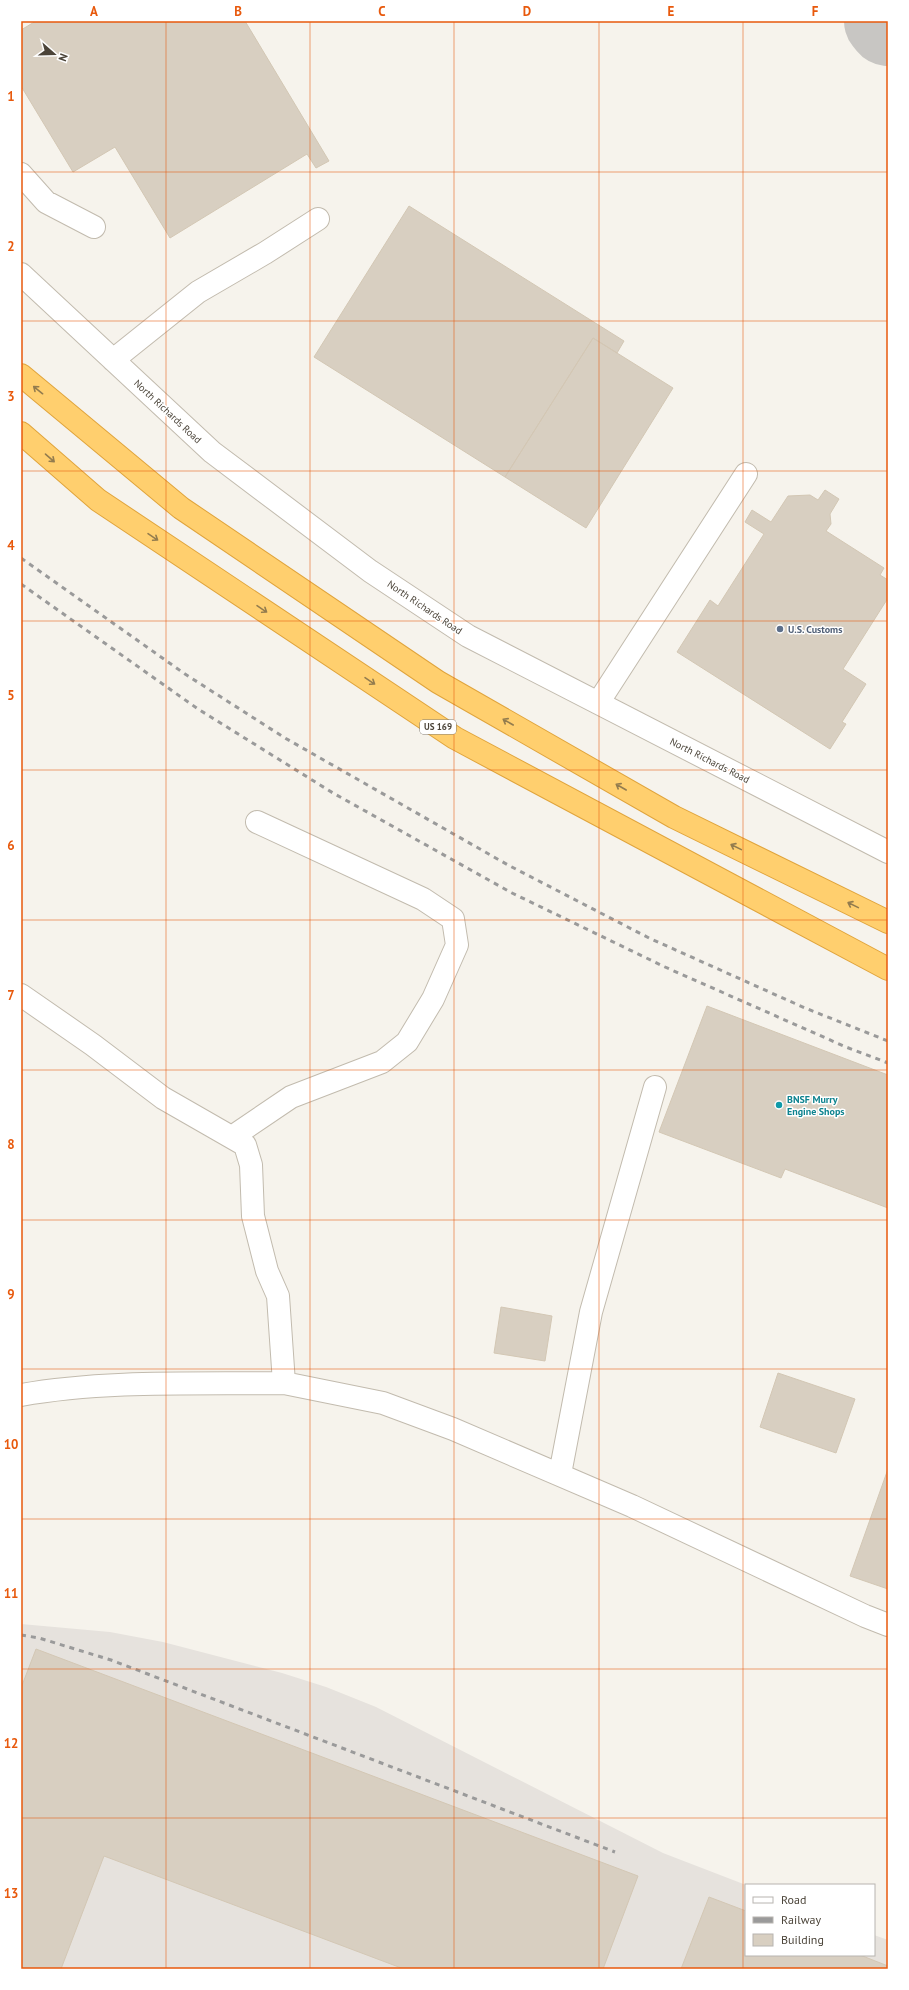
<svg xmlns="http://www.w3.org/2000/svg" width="909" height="1990" viewBox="0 0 909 1990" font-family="'PT Sans',sans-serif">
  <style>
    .industrial { fill: #e6e2dd }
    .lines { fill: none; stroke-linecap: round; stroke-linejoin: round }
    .taxiway { stroke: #c8c6c3; stroke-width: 80 }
    .building { fill: #d8cfc1; stroke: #d3c7b4 }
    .minor-casing { stroke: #c2bbae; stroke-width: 24 }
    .highway-casing { stroke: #e0a43c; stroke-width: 24 }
    .minor { stroke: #fff; stroke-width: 22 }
    .highway { stroke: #ffcf6e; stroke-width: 22 }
    .rail { stroke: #9a9a9a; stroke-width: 3; stroke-dasharray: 5 5; stroke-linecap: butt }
    .oneway { stroke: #937c4e }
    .grid { fill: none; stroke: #e8590c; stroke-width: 1; stroke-opacity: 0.55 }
    .service-dot { fill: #5c6f8a; stroke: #fff; stroke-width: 1.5 }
    .culture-dot { fill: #0f9aa8; stroke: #fff; stroke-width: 1.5 }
    .labels { text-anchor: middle; stroke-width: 3; stroke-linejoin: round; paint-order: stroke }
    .shield { fill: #fff; stroke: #817c74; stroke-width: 1 }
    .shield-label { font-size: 9px; font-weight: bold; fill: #4b4439 }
    .street-label { font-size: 10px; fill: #4b4439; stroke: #fff }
    .service-label { font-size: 10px; font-weight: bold; fill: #4e5e75; stroke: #fff; text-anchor: start }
    .culture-label { font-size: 10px; font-weight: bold; fill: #0d838f; stroke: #fff; text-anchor: start }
    .neatline { fill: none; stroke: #e8590c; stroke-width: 1.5 }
    .grid-label { font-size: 13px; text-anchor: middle; font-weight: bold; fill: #e8590c }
  </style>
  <rect width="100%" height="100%" fill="#f6f3ec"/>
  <path class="industrial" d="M21,1624L110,1632L163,1642L282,1673L326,1687L376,1707L663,1853L746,1885V1955H874V1935L888,1940V1969H21Z"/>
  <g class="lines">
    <path class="taxiway" d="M884,21L888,26"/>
  </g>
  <path class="building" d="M36,21H245L329,161L316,168L307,154L170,238L115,147L73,172L21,86V30Z
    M409,206L624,341L617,353L593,338L505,477L314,357Z
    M593,338L673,388L586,528L505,477Z
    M825,490L839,499L830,514L831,524L826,531L884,568L880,575L888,580V598L843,669L866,684L842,722L846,724L830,749L677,652L710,600L718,606L764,534L745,522L752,510L771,522L788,496L810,495L818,500Z
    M707,1006L888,1075V1208L785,1169L781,1178L659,1132Z
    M501,1307L552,1316L545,1361L494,1353Z
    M778,1373L855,1399L836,1453L760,1427Z
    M888,1469V1589L850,1576Z
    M36,1649L638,1876L603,1969H404L104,1856L61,1969H21V1688Z
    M709,1897L746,1911V1955H860L888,1966V1969H681Z"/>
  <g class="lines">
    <g class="minor-casing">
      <path id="minor" d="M21,174L46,202L94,227
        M21,274L212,452L370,571L468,636L888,852
        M113,360L198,292L265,253L318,219
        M598,703L746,474
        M21,995L93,1045L163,1098L245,1145L251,1165L253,1216L267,1271L278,1296L284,1383L383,1403L453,1429L632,1506L865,1616L888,1625
        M232,1137L291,1097L382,1062L407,1042L433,999L457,945L453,919L423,899L257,822
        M21,1395C104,1380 199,1384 284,1383
        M560,1474L591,1312L655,1087"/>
    </g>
    <g class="highway-casing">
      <path id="highway" d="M21,375L181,508L438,682L674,817L888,922
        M21,433L98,500L455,738L888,969"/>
    </g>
    <use href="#minor" class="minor"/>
    <use href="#highway" class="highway"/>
    <path class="rail" d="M21,558L185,674L285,738L508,865L649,938L805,1008L888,1041
      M21,584L198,709L333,793L512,893L665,967L846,1047L888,1063
      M21,1635L39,1638L111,1660L615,1852"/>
  </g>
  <defs><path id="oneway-shaft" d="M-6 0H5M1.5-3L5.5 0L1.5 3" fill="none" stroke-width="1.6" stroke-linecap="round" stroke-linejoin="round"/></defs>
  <g class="oneway">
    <use href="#oneway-shaft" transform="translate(38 390) rotate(-141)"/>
    <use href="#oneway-shaft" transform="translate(50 458) rotate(41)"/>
    <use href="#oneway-shaft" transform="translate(153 537) rotate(34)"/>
    <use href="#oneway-shaft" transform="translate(262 609) rotate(34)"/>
    <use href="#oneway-shaft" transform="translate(370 681) rotate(34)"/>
    <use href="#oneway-shaft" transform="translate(508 722) rotate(-150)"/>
    <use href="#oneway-shaft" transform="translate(621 787) rotate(-150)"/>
    <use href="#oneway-shaft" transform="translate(736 847) rotate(-154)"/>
    <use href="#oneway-shaft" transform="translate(853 905) rotate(-154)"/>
  </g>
  <path class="grid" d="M166,21V1969M310,21V1969M454,21V1969M599,21V1969M743,21V1969M21,172H888M21,321H888M21,471H888M21,621H888M21,770H888M21,920H888M21,1070H888M21,1220H888M21,1369H888M21,1519H888M21,1669H888M21,1818H888"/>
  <circle class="service-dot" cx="780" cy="629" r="4"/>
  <circle class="culture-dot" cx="779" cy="1105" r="4"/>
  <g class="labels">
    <rect class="shield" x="420" y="720" width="36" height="14" rx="3"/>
    <g class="shield-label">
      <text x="438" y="730">US 169</text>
    </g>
    <g class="street-label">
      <text transform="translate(168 411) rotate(43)" y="4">North Richards Road</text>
      <text transform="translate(425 607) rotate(34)" y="4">North Richards Road</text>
      <text transform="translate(710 760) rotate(27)" y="4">North Richards Road</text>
    </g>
    <g class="service-label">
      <text x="788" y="633">U.S. Customs</text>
    </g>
    <g class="culture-label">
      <text x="787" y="1103">BNSF Murry<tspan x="787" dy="12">Engine Shops</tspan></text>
    </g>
  </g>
  <rect width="909" height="1990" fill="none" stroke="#ffffff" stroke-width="44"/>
  <rect x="745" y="1884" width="130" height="72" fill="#ffffff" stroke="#b7b4b0"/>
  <rect x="753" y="1897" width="20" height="6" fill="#ffffff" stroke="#b7b4b0"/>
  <text x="781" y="1904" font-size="12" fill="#4b4439">Road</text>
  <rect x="753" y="1917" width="20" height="6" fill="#9a9a9a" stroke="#b7b4b0"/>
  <text x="781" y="1924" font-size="12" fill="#4b4439">Railway</text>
  <rect x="753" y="1934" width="20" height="12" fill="#d8cfc1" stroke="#b7b4b0"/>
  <text x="781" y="1944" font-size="12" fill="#4b4439">Building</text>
  <g transform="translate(54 54) rotate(110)" stroke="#ffffff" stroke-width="3" paint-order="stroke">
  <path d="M0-3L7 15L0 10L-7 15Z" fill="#4b4439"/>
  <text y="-6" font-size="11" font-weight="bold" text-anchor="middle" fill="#4b4439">N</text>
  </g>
  <rect x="22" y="22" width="865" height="1946" class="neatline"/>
  <g class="grid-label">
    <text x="94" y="16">A</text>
    <text x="238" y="16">B</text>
    <text x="382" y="16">C</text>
    <text x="527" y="16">D</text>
    <text x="671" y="16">E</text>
    <text x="815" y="16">F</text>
    <text x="11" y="101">1</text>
    <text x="11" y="251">2</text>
    <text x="11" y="401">3</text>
    <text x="11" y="550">4</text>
    <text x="11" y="700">5</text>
    <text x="11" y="850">6</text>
    <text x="11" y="1000">7</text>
    <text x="11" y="1149">8</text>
    <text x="11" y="1299">9</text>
    <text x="11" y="1449">10</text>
    <text x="11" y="1598">11</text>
    <text x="11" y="1748">12</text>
    <text x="11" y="1898">13</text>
  </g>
</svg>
